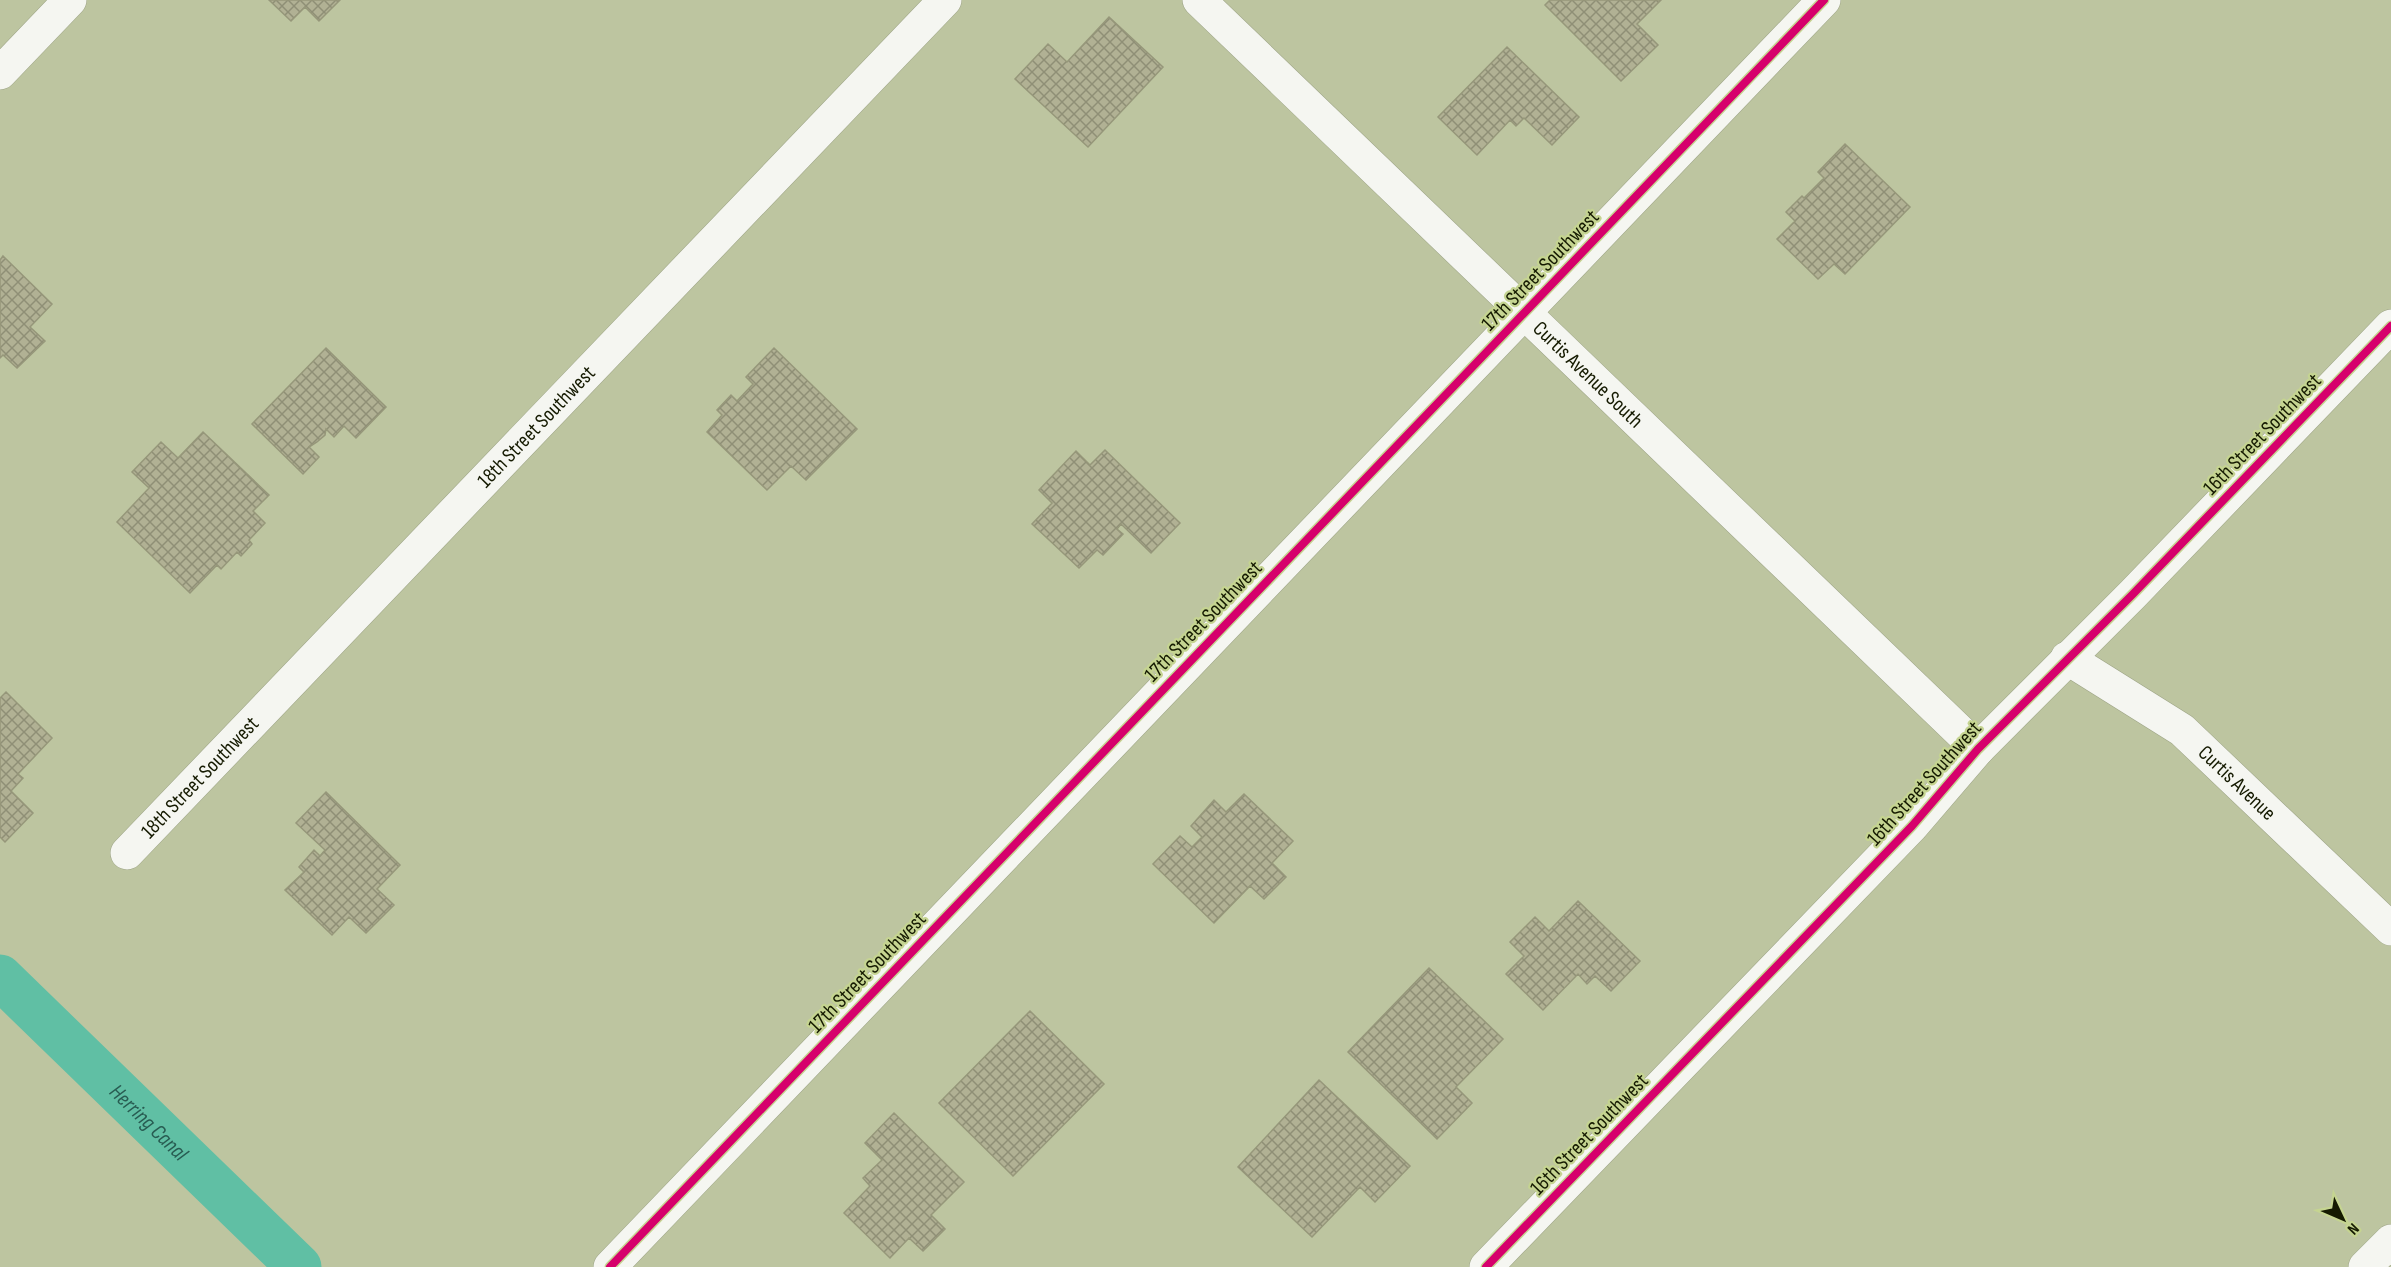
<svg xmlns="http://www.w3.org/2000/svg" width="2391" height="1267" viewBox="0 0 2391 1267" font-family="'Sofia Sans Condensed',sans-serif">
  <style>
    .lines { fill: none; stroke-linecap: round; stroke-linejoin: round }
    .canal { stroke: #60bfa4; stroke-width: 45 }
    .building { fill: url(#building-cross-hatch); stroke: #96977a; stroke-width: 1.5 }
    .minor-casing { stroke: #9ca385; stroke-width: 34 }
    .minor { stroke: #f5f6f1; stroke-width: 33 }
    .cycleway-casing { stroke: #c5d491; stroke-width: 11 }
    .cycleway { stroke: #d6006c; stroke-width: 8 }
    .labels { text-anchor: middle; stroke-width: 4.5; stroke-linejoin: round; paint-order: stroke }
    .street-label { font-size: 21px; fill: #151a01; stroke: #c5d491 }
    .water-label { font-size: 22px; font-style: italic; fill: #285c52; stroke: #c5d491 }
  </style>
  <defs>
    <pattern id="building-cross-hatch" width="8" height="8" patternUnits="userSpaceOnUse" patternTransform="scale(1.5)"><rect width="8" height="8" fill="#b1b194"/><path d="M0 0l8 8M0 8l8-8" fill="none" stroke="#8f8f76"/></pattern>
  </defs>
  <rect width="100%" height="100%" fill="#bdc5a0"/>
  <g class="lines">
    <path class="canal" id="s1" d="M0,977L299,1267"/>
  </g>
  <path class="building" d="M269,0H340L319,21L305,7L291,21Z
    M1550,0H1661L1637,24L1658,45L1621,81L1545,5Z
    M1109,17L1163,67L1088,147L1015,79L1048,44L1067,62Z
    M1507,47L1579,117L1552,145L1524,118L1516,126L1510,120L1477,155L1438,117Z
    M1845,144L1910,207L1845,274L1834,264L1818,279L1777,239L1795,221L1786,212L1802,196L1804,198L1824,178L1818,172Z
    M3,256L52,304L30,327L45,341L17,368L3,355L0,358V260Z
    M326,348L386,407L356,438L344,426L334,437L326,429L325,435L317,442L309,447L319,457L303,474L252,424Z
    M774,348L857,429L806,480L791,466L767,490L707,432L722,415L717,410L731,395L737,401L753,384L746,377Z
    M203,432L269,495L253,511L265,523L249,540L252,544L241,556L237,552L221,569L217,565L190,593L117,522L149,488L132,472L161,442L178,458Z
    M1105,450L1180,523L1151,553L1121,524L1117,529L1123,534L1103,555L1097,550L1079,568L1032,524L1052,503L1039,490L1076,451L1090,465Z
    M6,692L52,738L18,774L23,778L11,791L33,813L5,842L0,837V698Z
    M326,792L400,865L377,889L394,905L366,933L349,917L332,935L285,890L304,872L299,867L314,850L320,856L325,850L296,823Z
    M1244,794L1293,841L1272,863L1286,877L1264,899L1250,886L1214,923L1153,864L1180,836L1192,847L1202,837L1191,826L1214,800L1226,812Z
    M1578,901L1640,961L1611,991L1595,976L1587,984L1578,974L1543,1010L1506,974L1524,956L1510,942L1535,917L1549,931Z
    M1429,968L1503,1039L1456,1087L1472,1103L1437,1139L1348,1052Z
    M1030,1011L1104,1084L1013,1176L939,1103Z
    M1319,1080L1410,1166L1375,1202L1360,1187L1312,1237L1238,1167Z
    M894,1113L964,1182L931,1215L945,1229L923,1251L909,1238L890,1258L844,1213L870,1186L863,1178L882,1160L865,1143Z"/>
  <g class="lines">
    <g class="minor-casing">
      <g id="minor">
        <path id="s2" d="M1199,0L1978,749"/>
        <path d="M0,73L70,0"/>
        <path id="s3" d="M2067,658L2182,730L2391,929"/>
        <path id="s4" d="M127,853L945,0"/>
        <path d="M610,1267L1824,0"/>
        <path d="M1486,1267L1912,826L1978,749L2133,594L2391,326"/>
        <path d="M2365,1267L2391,1241"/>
      </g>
    </g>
    <use href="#minor" class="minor"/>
    <g class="cycleway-casing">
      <path id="cycleway" d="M610,1267L1824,0
        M1486,1267L1912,826L1978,749L2133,594L2391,326"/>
    </g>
    <use href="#cycleway" class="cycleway"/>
  </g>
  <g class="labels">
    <g class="street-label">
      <text transform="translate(1540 270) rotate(-46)" y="7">17th Street Southwest</text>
      <text dy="7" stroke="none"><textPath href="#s2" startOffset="540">Curtis Avenue South</textPath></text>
      <text dy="7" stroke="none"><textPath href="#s4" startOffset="591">18th Street Southwest</textPath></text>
      <text transform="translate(2262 434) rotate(-46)" y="7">16th Street Southwest</text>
      <text transform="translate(1203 621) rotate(-46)" y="7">17th Street Southwest</text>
      <text dy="7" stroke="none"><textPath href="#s4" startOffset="105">18th Street Southwest</textPath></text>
      <text transform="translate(1924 783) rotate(-48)" y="7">16th Street Southwest</text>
      <text dy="7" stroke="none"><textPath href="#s3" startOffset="212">Curtis Avenue</textPath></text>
      <text transform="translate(867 972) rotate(-46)" y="7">17th Street Southwest</text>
      <text transform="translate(1589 1134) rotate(-46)" y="7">16th Street Southwest</text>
    </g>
    <g class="water-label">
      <text dy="8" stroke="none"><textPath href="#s1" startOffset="208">Herring Canal</textPath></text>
    </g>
  </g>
  <g transform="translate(2343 1219) rotate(134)" stroke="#c5d491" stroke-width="4.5" paint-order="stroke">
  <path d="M0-4.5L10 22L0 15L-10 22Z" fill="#151a01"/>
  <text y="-9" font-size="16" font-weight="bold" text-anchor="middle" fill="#151a01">N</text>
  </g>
</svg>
